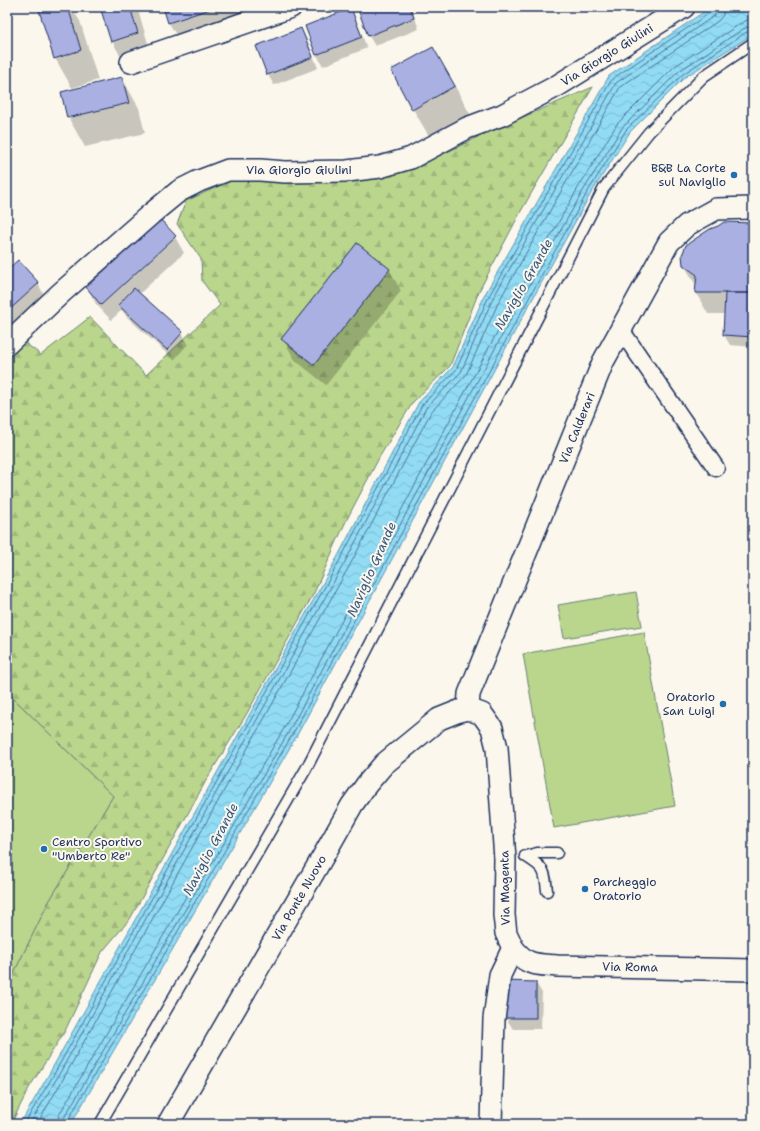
<svg xmlns="http://www.w3.org/2000/svg" width="760" height="1131" viewBox="0 0 760 1131" font-family="'Shantell Sans',sans-serif">
  <style>
    .forest { fill: url(#forest-firs); stroke: #6a8275 }
    .garden { fill: #bad58c; stroke: #6a8275 }
    .water { fill: url(#water-waves); stroke: #6296b7 }
    .shadow { fill: #0003 }
    .lines { fill: none; stroke-linecap: round; stroke-linejoin: round }
    .shore { stroke: #4a749a; stroke-width: 1 }
    .building { fill: #aab0e1; stroke: #1b2f5e }
    .service-casing { stroke: #1b2f5e; stroke-width: 13 }
    .pedestrian-casing { stroke: #1b2f5e; stroke-width: 19 }
    .minor-casing { stroke: #1b2f5e; stroke-width: 24 }
    .service { stroke: #fbf7ec; stroke-width: 10 }
    .pedestrian { stroke: #fbf7ec; stroke-width: 16 }
    .minor { stroke: #fbf7ec; stroke-width: 21 }
    .poi-dot { fill: #1f6fb2; stroke: #fbf7ec; stroke-width: 1.5 }
    .labels { text-anchor: middle; stroke-width: 4; stroke-linejoin: round; paint-order: stroke }
    .street-label { font-size: 12px; fill: #1b2f5e; stroke: #fbf7ec }
    .poi-label { font-size: 12px; fill: #1b2f5e; stroke: #fbf7ec; text-anchor: end }
    .water-label { font-size: 13px; font-style: italic; fill: #385a83; stroke: #fbf7ec }
  </style>
  <defs>
    <pattern id="forest-firs" width="22" height="20" patternUnits="userSpaceOnUse"><rect width="22" height="20" fill="#bad58c"/><path d="M5 1l3.5 6h-7zM16 11l3.5 6h-7z" fill="#9fb77b"/></pattern>
    <pattern id="water-waves" width="16" height="10" patternUnits="userSpaceOnUse"><rect width="16" height="10" fill="#91dbf3"/><path d="M0 5q4-4 8 0t8 0" fill="none" stroke="#7cbcd3"/></pattern>
  </defs>
  <rect width="100%" height="100%" fill="#fbf7ec"/>
  <filter id="ink" filterUnits="userSpaceOnUse"><feTurbulence type="fractalNoise" baseFrequency=".025" numOctaves="2"/><feDisplacementMap in="SourceGraphic" scale="8" xChannelSelector="R" yChannelSelector="G"/><feConvolveMatrix kernelMatrix="1 2 1 2 8 2 1 2 1" color-interpolation-filters="sRGB"/></filter>
  <g filter="url(#ink)">
    <path class="forest" d="M593,87L521,211L479,291L450,366L413,402L380,456L346,521L314,593L246,715L208,777L130,919L102,952L65,1031L29,1088L11,1124H7V987L48,903L113,796L7,692V344L16,336L41,355L90,317L146,375L220,305L202,281L201,259L177,224L186,201L237,178L364,180L441,155L486,133Z"/>
    <path class="garden" d="M636,592L642,626L564,638L558,605Z
      M644,632L675,806L554,828L523,654Z
      M7,692L113,796L48,903L7,987Z"/>
    <path class="water" d="M711,7H753V34L685,77L630,132L590,195L527,309L296,737L71,1124H20L49,1074L338,556L419,402L453,367L485,294L609,76Z"/>
    <path class="shadow" d="M39,7H71L80,21L98,80L72,88L55,58Z
      M101,7H137L154,63L129,71L112,41Z
      M164,7H259L186,52L169,23Z
      M308,7H320L310,11Z
      M358,7H411L419,29L375,46L369,36Z
      M350,9L356,20L367,48L323,66L317,55L306,27Z
      M301,29L307,40L318,68L274,85L268,75Z
      M450,77L471,116L430,138L413,109Z
      M122,78L139,108L145,133L85,147L68,117Z
      M753,224V347L730,345L724,335L725,314H708L696,293L697,287L684,265Z
      M175,237L184,253L139,294L182,333L188,344L174,360L126,316L122,310L111,320L96,304L87,287Z
      M18,261L38,284L47,300L7,334V271Z
      M389,269L401,291L326,385L295,360L283,339Z
      M536,983L542,993L541,1029H513L506,1018Z"/>
    <g class="lines">
      <path class="shore" d="M24,1124L53,1076L341,558L422,405L456,370L489,296L612,79L711,12L713,7
        M30,1124L57,1078L346,560L426,408L461,372L493,298L616,83L714,16L717,12L718,7
        M37,1124L62,1081L351,563L431,412L466,375L499,301L620,87L718,21L723,15L724,7
        M57,1124L59,1115L283,730L514,301L578,188L617,124L675,66L740,24L747,20L753,19
        M63,1124L64,1118L288,733L519,304L583,191L622,128L679,71L743,29L753,25
        M68,1124V1120L292,735L524,307L587,193L626,130L683,74L745,33L753,30"/>
    </g>
    <path class="building" d="M38,7H68L81,50L54,59Z
      M100,7H130L138,33L111,42Z
      M163,7H216L168,23Z
      M357,7H410L414,18L368,36Z
      M351,8L362,37L316,55L305,26Z
      M301,28L313,57L267,75L256,46Z
      M433,47L455,86L412,110L391,70Z
      M122,77L129,103L67,118L61,92Z
      M160,219L176,236L101,305L86,287Z
      M724,222L753,223V293H695L697,275L683,265L682,255L686,245L710,229L718,226Z
      M357,243L390,269L314,365L281,339Z
      M18,260L39,283L7,312V270Z
      M134,288L183,332L167,350L118,305Z
      M725,293H753V337L723,335Z
      M506,981L536,982V1018H505Z"/>
    <g class="lines">
      <g class="service-casing">
        <path id="service" d="M547,891C545,869 544,868 525,856L537,853H557
          M100,1124L306,769L604,188L649,132L704,76L753,43"/>
      </g>
      <g class="pedestrian-casing">
        <path id="pedestrian" d="M621,330L716,468"/>
      </g>
      <g class="minor-casing">
        <path id="minor" d="M131,62L291,7
          M7,344L61,293L151,214L179,191L199,181L228,170H260L285,172L347,171L380,167L411,158L467,128L502,115L557,86L684,7
          M468,709L469,694L603,362L669,242L687,225L716,209L753,208
          M513,948C527,966 535,964 557,966L753,970
          M168,1124L325,853L352,805L367,784L384,764L439,719L459,711L468,709L482,714L492,728L497,748L505,859L504,915L506,933L513,948L500,975L494,1019L491,1124"/>
      </g>
      <use href="#service" class="service"/>
      <use href="#pedestrian" class="pedestrian"/>
      <use href="#minor" class="minor"/>
    </g>
  </g>
  <g class="poi-dot">
    <circle cx="734" cy="175" r="4"/>
    <circle cx="723" cy="704" r="4"/>
    <circle cx="44" cy="849" r="4"/>
    <circle cx="585" cy="889" r="4"/>
  </g>
  <g class="labels">
    <g class="street-label">
      <text transform="translate(607 55) rotate(-32)" y="4">Via Giorgio Giulini</text>
      <text x="299" y="174">Via Giorgio Giulini</text>
      <text transform="translate(577 428) rotate(-68)" y="4">Via Calderari</text>
      <text transform="translate(505 888) rotate(-91)" y="4">Via Magenta</text>
      <text transform="translate(299 898) rotate(-60)" y="4">Via Ponte Nuovo</text>
      <text transform="translate(630 967) rotate(1)" y="4">Via Roma</text>
    </g>
    <g class="poi-label">
      <text x="726" y="172">B&amp;B La Corte<tspan x="726" dy="14">sul Naviglio</tspan></text>
      <text x="715" y="701">Oratorio<tspan x="715" dy="14">San Luigi</tspan></text>
      <text x="52" y="846" text-anchor="start">Centro Sportivo<tspan x="52" dy="14">"Umberto Re"</tspan></text>
      <text x="593" y="886" text-anchor="start">Parcheggio<tspan x="593" dy="14">Oratorio</tspan></text>
    </g>
    <g class="water-label">
      <text transform="translate(523 284) rotate(-60)" y="5">Naviglio Grande</text>
      <text transform="translate(371 569) rotate(-66)" y="5">Naviglio Grande</text>
      <text transform="translate(210 849) rotate(-62)" y="5">Naviglio Grande</text>
    </g>
  </g>
  <rect width="760" height="1131" fill="none" stroke="#fbf7ec" stroke-width="24"/>
  <rect x="12" y="12" width="736" height="1107" fill="none" stroke="#1b2f5e" stroke-width="1.5" filter="url(#ink)"/>
</svg>
